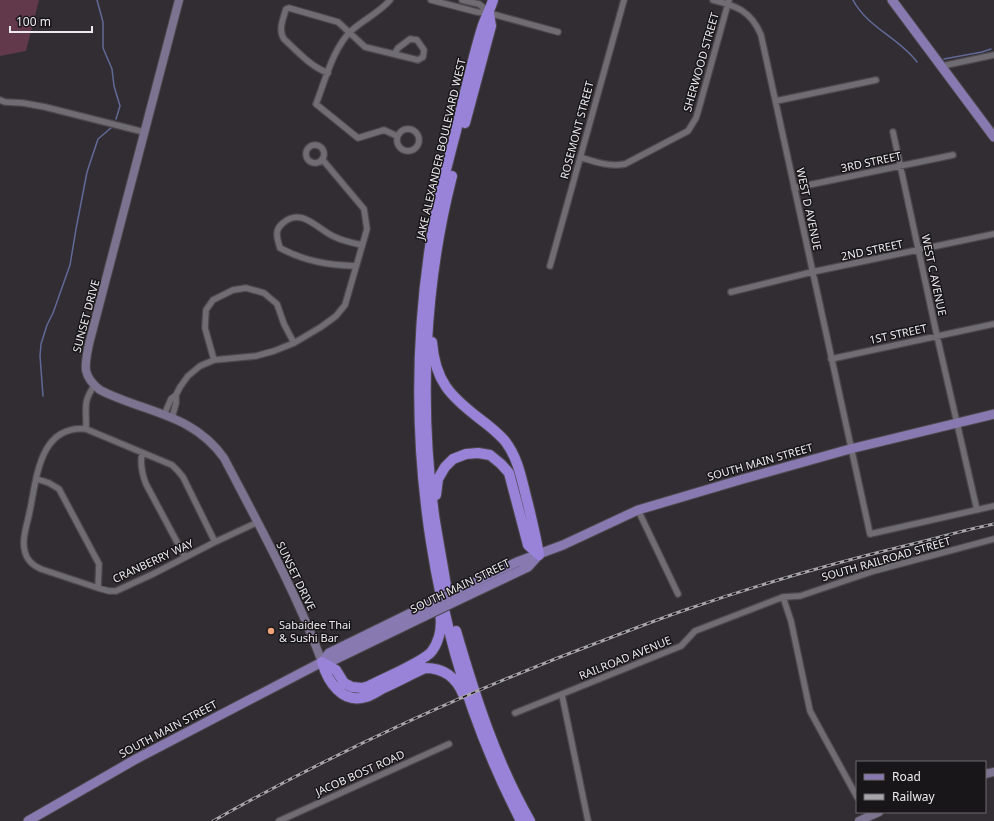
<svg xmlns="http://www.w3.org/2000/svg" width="994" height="821" viewBox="0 0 994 821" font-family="'Noto Sans',sans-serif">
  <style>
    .green { fill: #62394b }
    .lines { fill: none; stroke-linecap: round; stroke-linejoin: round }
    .stream { stroke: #616a97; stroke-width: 1.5 }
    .street-casing { stroke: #4c484d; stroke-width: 8 }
    .secondary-casing { stroke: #4c484d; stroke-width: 10 }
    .primary-casing { stroke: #4c484d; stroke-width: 11 }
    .highway-casing { stroke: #4c484d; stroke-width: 12 }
    .street { stroke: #706c73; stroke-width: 5.5 }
    .secondary { stroke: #7c7391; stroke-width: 8 }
    .primary { stroke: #887ab0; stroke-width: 9 }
    .highway { stroke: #9883d8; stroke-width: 10 }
    .rail-casing { stroke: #a7a5a9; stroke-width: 3 }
    .rail { stroke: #181619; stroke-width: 1.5; stroke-dasharray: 4.5; stroke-linecap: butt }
    .primary-bridge-casing { stroke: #4c484d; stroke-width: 11; stroke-linecap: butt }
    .primary-bridge { stroke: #887ab0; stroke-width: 9 }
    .poi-dot { fill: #efa378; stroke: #181619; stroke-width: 1.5 }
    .labels { text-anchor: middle; stroke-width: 3; stroke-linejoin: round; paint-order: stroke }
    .street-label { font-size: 11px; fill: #eceaed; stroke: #181619 }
    .poi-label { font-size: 11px; fill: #eceaed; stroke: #181619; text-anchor: start }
  </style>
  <rect width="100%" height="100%" fill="#312d33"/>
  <path class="green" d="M0,0H39L26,51L0,56Z"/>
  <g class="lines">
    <path class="stream" d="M97,0L103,22V48L112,69L114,86L120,106L116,119
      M853,0C867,27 899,38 917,62
      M944,59L982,52L991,49
      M43,396L40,356L41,344L47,325L53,313L70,265L76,229L87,172L98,139L112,127"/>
    <g class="street-casing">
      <path id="street" d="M390,0C379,13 363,20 351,31C333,48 325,81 316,104L358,138L384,130L397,136
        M431,0L477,12L489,13L558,32
        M462,0L479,4L489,12
        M713,0C737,6 751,11 761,35L870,534L994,506
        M942,66L994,55
        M328,73C310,66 298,52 284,39C278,30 283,19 286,9L289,8L338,22L365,47L418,60L423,57L424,50L417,40L410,39L398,48L395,53
        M0,100L5,102L23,103L45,107L144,132
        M776,101L876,80
        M397 140a11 11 0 1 1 22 0a11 11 0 1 1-22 0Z
        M893,132L937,336L977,510
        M306 154a9 9 0 1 1 18 0a9 9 0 1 1-18 0Z
        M580,157C595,162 609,167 625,164L688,131L696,118L699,108L729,0
        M794,188L953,155
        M355,266C328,265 304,261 280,248C277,238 274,230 283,223C302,206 319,231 335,237C343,241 353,243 362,245
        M550,266L624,0
        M731,292L812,272L994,234
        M831,359L994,324
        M214,360L205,328L206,310L213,300L233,290L246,288L264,293L277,304L284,324L294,343
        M164,415L171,399L176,395
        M172,418L176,403V395L180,387L188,376L200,366L214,360L256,356L274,351L294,343L321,327L336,316L345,305L367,229L364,209L322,159
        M86,429C87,409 82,403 94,386
        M142,453C140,464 142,474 146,484L185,557
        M37,479L49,483L59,489L99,564L98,588
        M638,510L678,594
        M215,542L183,477L178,471L172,465L86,429C40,425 37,476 30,510C28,522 21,539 25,552C27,561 34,566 41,569L98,588L109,591H116L153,574L215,542L258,522
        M783,597L791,621L810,711L857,797
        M562,695L588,821
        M515,713L681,646L695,631L783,597L800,596L874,571L994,539
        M279,821L449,744"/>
    </g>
    <g class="secondary-casing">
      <path id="secondary" d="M179,0L89,344C85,365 81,375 100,390C145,413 192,413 224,458C259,525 296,592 322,662
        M985,774L994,772
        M859,821L879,812"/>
    </g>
    <g class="primary-casing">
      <path id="primary" d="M892,0L994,137
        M465,587L517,562L563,545L638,510L743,479L850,449L994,414
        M469,595L528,567L538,556
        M322,662L329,653L421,608
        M28,821L136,759L322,662L332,661L425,616"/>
    </g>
    <g class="highway-casing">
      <path id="highway" d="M493,0C490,10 485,18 482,28C472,61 464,96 456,131C446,169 436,207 430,247C401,440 431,647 521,821
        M465,123L491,26L489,13
        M432,342C435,381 450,396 480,419C488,425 498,433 505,441C519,459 522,482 528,504C532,521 536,537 539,555
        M436,495L438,479L445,467L453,459L466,454L478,453L490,455L501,464L509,473L528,545L539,555
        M447,592C443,566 438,541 434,515C419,403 424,285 452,176
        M456,631C475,696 496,762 530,821
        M322,662C328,682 342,704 366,697C373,695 379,690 386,687C399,681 412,674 425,668C443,668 456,677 463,694
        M322,662L336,670L344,683L352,687L362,688L369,686C382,679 425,661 432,651C440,640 442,625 440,612"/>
    </g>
    <use href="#street" class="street"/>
    <use href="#secondary" class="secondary"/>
    <use href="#primary" class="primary"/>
    <use href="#highway" class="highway"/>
    <g class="rail-casing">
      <path id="rail" d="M213,821C339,750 471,690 607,639C633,629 659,619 685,610C757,585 830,564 904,546C934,539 964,530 994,524"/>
    </g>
    <use href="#rail" class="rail"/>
    <g class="primary-bridge-casing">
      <path id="primary-bridge" d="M421,608L465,587
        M425,616L469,595"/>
    </g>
    <use href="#primary-bridge" class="primary-bridge"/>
  </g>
  <circle class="poi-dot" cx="271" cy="631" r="4"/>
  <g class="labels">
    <g class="street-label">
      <text transform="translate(701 62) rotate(-74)" y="4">SHERWOOD STREET</text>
      <text transform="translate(577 130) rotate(-75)" y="4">ROSEMONT STREET</text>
      <text transform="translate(441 149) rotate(-77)" y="4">JAKE ALEXANDER BOULEVARD WEST</text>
      <text transform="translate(871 162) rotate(-12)" y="4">3RD STREET</text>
      <text transform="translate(809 209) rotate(78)" y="4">WEST D AVENUE</text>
      <text transform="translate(872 250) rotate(-12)" y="4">2ND STREET</text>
      <text transform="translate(934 275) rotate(78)" y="4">WEST C AVENUE</text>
      <text transform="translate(86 316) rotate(-75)" y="4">SUNSET DRIVE</text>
      <text transform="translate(898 334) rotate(-12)" y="4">1ST STREET</text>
      <text transform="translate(760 462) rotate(-16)" y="4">SOUTH MAIN STREET</text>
      <text transform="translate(886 559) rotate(-16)" y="4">SOUTH RAILROAD STREET</text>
      <text transform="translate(153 561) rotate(-25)" y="4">CRANBERRY WAY</text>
      <text transform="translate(296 576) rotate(64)" y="4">SUNSET DRIVE</text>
      <text transform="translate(460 586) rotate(-26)" y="4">SOUTH MAIN STREET</text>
      <text transform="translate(625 658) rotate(-22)" y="4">RAILROAD AVENUE</text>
      <text transform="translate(168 729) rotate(-28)" y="4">SOUTH MAIN STREET</text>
      <text transform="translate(360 773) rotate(-24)" y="4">JACOB BOST ROAD</text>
    </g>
    <g class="poi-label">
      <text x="279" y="629">Sabaidee Thai<tspan x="279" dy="13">&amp; Sushi Bar</tspan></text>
    </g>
  </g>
  <rect x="856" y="761" width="130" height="52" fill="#181619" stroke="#6d6b6e"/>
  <rect x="864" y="774" width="20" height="6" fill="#887ab0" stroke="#6d6b6e"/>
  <text x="892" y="781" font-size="12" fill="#eceaed">Road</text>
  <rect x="864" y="794" width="20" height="6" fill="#a7a5a9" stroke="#6d6b6e"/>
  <text x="892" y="801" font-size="12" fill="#eceaed">Railway</text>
  <path d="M10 26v6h82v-6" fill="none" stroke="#eceaed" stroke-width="2"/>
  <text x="16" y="26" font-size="12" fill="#eceaed" stroke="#181619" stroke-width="3" paint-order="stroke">100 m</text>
</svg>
